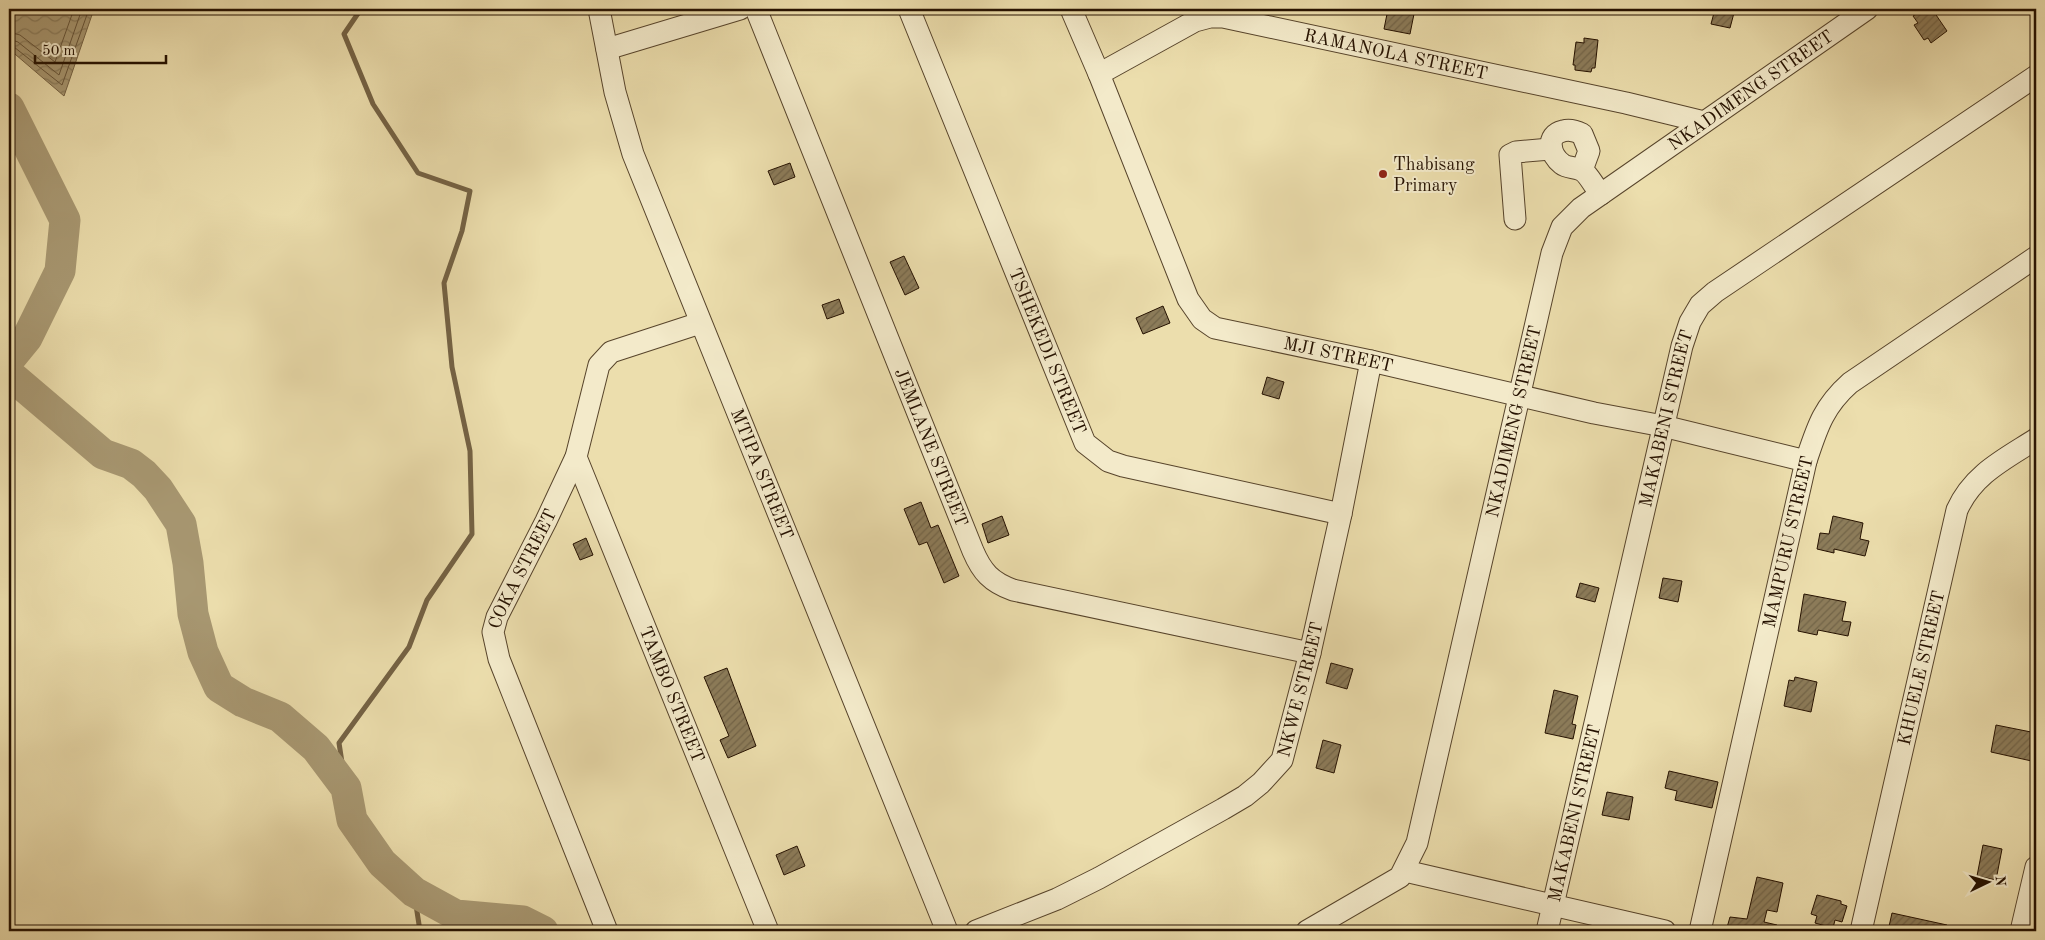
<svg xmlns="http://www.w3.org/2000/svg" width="2045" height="940" viewBox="0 0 2045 940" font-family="'Old Standard TT',serif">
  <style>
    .water { fill: url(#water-waves); stroke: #746244 }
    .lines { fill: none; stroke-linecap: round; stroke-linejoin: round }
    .shore { stroke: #665439; stroke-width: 1 }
    .stream { stroke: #746244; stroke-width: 5 }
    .river { stroke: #a89872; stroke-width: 31 }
    .building { fill: url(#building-hatch); stroke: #251100 }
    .minor-casing { stroke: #57442b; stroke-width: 23 }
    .minor { stroke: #f3eaca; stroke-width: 21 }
    .poi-dot { fill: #8f2418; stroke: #f3eaca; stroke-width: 2 }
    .labels { text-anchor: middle; stroke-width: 4; stroke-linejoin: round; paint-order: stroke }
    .street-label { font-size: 18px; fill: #251100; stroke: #f3eaca }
    .poi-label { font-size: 18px; fill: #251100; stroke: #f3eaca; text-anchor: start }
  </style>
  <defs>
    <pattern id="water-waves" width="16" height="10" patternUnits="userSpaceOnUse" patternTransform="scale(1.25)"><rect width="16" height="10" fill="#a89872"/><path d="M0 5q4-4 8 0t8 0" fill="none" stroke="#897b5b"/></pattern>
    <pattern id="building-hatch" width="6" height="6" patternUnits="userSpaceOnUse" patternTransform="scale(1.25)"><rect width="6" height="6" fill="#8c7c5a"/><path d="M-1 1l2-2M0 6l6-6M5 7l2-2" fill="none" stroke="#726448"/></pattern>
  </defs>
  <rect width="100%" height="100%" fill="#ecdead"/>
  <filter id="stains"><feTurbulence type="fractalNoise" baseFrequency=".004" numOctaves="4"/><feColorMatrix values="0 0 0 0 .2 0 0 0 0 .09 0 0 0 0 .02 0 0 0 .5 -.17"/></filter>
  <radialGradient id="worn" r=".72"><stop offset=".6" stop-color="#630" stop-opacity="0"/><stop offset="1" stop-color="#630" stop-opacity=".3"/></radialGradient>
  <path class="water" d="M9,9H94L64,96L9,49Z"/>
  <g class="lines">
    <path class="shore" d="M9,32L20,35L55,62L74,9
      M9,39L18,42L59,75L82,9
      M9,45L14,47L62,85L89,9"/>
    <path class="stream" d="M346,788L339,743L409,647L427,600L472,534L470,451L452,367L444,283L462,231L470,191L418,173L373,104L344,34L361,9
      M414,892L420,931"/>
    <path class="river" d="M9,108L65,220L60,271L27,338L9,360
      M9,374L103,454L131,464L144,474L158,489L181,524L188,563L193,614L203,652L219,687L243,702L280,717L316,748L346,788L352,820L382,863L414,892L456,915L523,921L543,931"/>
  </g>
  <path class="building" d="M1388,9H1415L1410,34L1384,29Z
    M1715,9H1735L1730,28L1711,24Z
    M1925,9H1932L1947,31L1931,43L1928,38L1924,40L1914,25L1918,23L1913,16Z
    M1584,38L1598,40L1595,68H1592L1591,72L1575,70V65H1573L1576,42L1584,43Z
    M790,163L795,177L774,185L768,171Z
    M904,256L919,288L905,295L890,262Z
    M839,299L844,313L827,319L822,305Z
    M1163,306L1170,323L1143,334L1136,318Z
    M1267,377L1284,382L1279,399L1262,394Z
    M921,502L931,528L938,525L959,576L944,583L927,542L919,545L904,509Z
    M1002,516L1009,535L988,543L982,524Z
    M1833,516L1863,523L1860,539L1869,541L1865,556L1834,549V553L1817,549L1820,533L1829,534Z
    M586,538L593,555L580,560L573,544Z
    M1663,578L1682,581L1678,602L1659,598Z
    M1580,583L1599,588L1595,602L1576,597Z
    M1804,594L1846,602L1842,621L1851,622L1848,636L1818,630L1817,635L1798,631Z
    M1331,663L1353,669L1347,689L1326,683Z
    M727,668L756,746L728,758L720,740L729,736L704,677Z
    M1795,677L1817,682L1811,712L1784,706L1789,680L1794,681Z
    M1554,690L1578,696L1572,724L1576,725L1573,739L1545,733Z
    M1996,725L2036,733V762L1991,752Z
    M1323,740L1341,745L1334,773L1316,768Z
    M1669,771L1718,782L1712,808L1675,800L1677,791L1665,788Z
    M1607,792L1633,797L1629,820L1602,815Z
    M1983,845L2002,849L1996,880L1977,876Z
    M797,846L805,866L784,875L776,855Z
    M1757,877L1783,883L1777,912L1767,910L1764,922L1777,925V931H1726L1730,917L1747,919Z
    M1817,895L1841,901V904L1847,906L1842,922L1835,920L1833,928L1815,923L1817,916L1811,914Z
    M1892,913L1947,925L1946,931H1888Z"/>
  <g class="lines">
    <g class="minor-casing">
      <g id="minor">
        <path id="s1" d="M599,9L615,92L633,154L947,931"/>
        <path id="s2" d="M756,9L973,551C982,572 991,582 1013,590L1310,653"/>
        <path id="s3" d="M909,9L1085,443L1108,461L1123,466L1341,514"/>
        <path id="s4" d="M1071,9L1099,74L1188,299L1202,319L1215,328L1371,361L1594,413L1663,426L1806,461"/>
        <path d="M607,49L740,9"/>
        <path id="s5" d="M1099,74L1195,21L1210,17H1223L1626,103L1704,122"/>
        <path d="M1582,170L1589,151L1582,134C1576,131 1570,129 1563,131C1545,135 1550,155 1562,164C1567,168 1575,167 1581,170C1588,173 1595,188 1601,194"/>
        <path d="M1515,219L1510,155L1516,152L1550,149"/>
        <path id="s6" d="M576,457L768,931"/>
        <path d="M1405,871L1665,931"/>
        <path id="s7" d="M607,931L499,659L493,632L497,617L546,521L576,457L599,365L611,352L700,323"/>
        <path id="s8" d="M976,931L1057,899L1099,878L1223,809L1245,796L1261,783L1282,760L1310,653L1341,514L1371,361"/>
        <path id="s9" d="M1307,931L1400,877L1417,843L1552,253L1562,227L1581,208L1867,9"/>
        <path id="s10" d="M1547,931L1682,346L1690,322L1700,305L1715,292L2036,76"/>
        <path id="s11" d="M1700,931L1806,461C1817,428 1823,407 1850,383L2036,257"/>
        <path id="s12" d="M1861,931L1957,510C1973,474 2005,459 2036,439"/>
        <path d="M2021,931L2036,867"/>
      </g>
    </g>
    <use href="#minor" class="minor"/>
  </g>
  <circle class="poi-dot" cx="1383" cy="174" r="5"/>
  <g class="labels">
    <g class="street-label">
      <text dy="6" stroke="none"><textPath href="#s5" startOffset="315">RAMANOLA STREET</textPath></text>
      <text dy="6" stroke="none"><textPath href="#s9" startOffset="1012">NKADIMENG STREET</textPath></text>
      <text dy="6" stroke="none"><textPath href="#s3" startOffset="369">TSHEKEDI STREET</textPath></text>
      <text dy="6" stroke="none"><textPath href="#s4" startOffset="479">MJI STREET</textPath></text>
      <text dy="6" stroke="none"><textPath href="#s10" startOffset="526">MAKABENI STREET</textPath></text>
      <text dy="6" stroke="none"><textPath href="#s9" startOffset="578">NKADIMENG STREET</textPath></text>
      <text dy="6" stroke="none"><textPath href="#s2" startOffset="472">JEMLANE STREET</textPath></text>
      <text dy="6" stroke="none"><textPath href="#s1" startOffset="494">MTIPA STREET</textPath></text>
      <text dy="6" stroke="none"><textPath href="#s11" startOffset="399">MAMPURU STREET</textPath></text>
      <text dy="6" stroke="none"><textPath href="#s7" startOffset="390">COKA STREET</textPath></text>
      <text dy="6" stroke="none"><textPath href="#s12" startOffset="270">KHUELE STREET</textPath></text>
      <text dy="6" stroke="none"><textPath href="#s8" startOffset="426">NKWE STREET</textPath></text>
      <text dy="6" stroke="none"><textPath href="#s6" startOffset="256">TAMBO STREET</textPath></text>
      <text dy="6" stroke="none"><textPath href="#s10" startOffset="121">MAKABENI STREET</textPath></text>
    </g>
    <g class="poi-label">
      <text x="1393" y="170">Thabisang<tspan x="1393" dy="21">Primary</tspan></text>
    </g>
  </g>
  <rect width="2045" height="940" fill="none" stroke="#ecdead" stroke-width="30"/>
  <rect x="10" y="10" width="2025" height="920" fill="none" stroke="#251100" stroke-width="2.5"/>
  <rect x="15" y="15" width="2015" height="910" fill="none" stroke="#251100"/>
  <g transform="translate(1988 882) rotate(85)" stroke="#f3eaca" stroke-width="4" paint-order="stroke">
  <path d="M0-4L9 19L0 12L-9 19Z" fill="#251100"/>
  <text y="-8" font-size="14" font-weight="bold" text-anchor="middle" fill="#251100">N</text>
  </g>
  <path d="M35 55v8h131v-8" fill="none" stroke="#251100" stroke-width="2.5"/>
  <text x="42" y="55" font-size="15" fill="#251100" stroke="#f3eaca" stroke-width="4" paint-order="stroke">50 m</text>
  <rect width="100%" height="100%" filter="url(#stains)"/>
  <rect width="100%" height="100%" fill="url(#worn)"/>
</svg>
